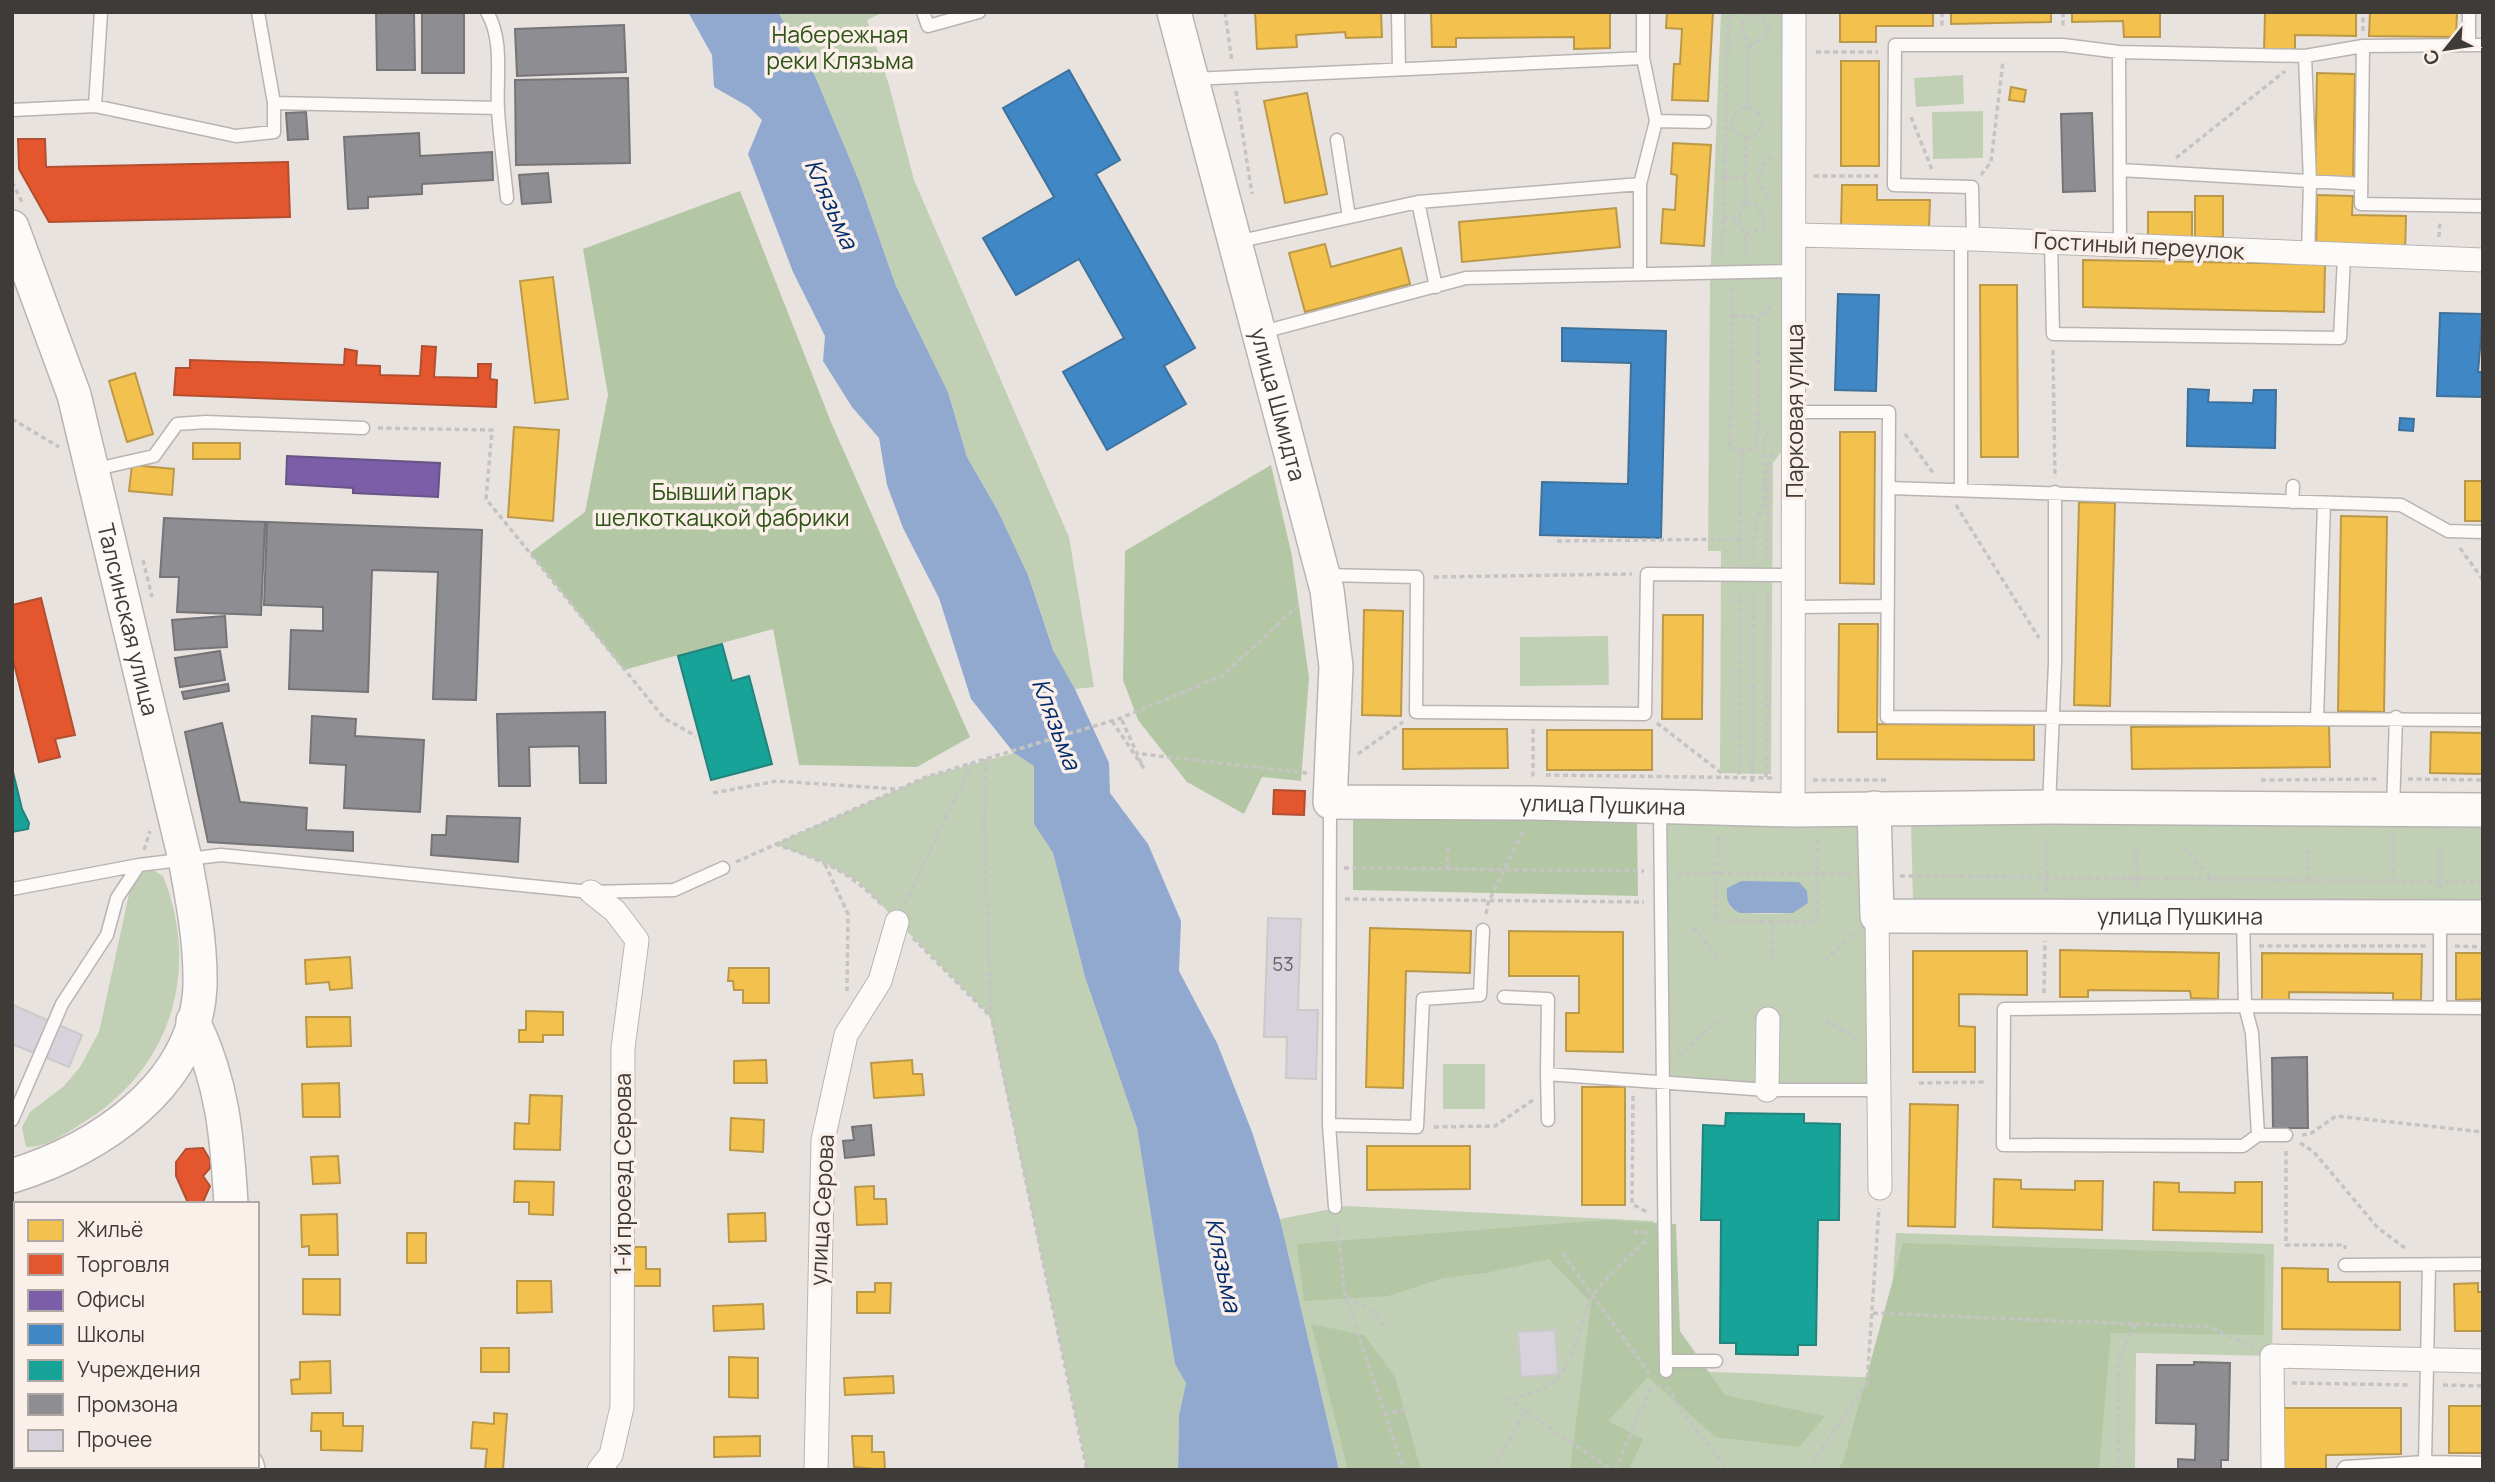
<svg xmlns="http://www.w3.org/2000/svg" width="2495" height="1482" viewBox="0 0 2495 1482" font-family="Manrope,sans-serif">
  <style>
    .green { fill: #c1d0b5; fill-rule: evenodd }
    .forest { fill: #b4c7a5 }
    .water { fill: #92a9cf }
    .homes { fill: #f2c14e; stroke: #bc9948; stroke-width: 2 }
    .shops { fill: #e4572e; stroke: #b24f31; stroke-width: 2 }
    .offices { fill: #7b5ea7; stroke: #695486; stroke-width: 2 }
    .schools { fill: #3f88c5; stroke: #3f719b; stroke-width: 2 }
    .public { fill: #17a398; stroke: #23847c; stroke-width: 2 }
    .industry { fill: #8d8d92; stroke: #767477; stroke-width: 2 }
    .building { fill: #d6d3dc; stroke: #ccc9c9; stroke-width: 2 }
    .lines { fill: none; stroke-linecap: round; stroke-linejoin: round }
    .lane-casing { stroke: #b9b4b2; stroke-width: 15 }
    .street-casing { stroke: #b9b4b2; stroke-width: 25 }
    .secondary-casing { stroke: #b9b4b2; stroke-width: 36 }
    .path { stroke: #c5c4c2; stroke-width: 3.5; stroke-dasharray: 5 3.5; stroke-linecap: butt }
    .lane { stroke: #fcfbfa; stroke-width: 12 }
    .street { stroke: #fcfbfa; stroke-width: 23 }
    .secondary { stroke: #fcfbfa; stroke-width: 33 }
    .labels { text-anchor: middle; stroke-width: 7; stroke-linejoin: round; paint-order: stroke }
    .number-label { font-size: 19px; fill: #676464 }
    .park-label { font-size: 23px; fill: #2e5316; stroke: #faefe9 }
    .street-label { font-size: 23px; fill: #3f3b39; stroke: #faefe9 }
    .water-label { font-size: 24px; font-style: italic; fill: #022b6d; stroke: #faefe9 }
  </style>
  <rect width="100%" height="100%" fill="#e9e3e0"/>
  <path class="green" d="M778,12H884L867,20L889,85L914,180L1069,537L1094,687L1075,689L1053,650L1028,575L998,511L967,457L948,392L896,286L859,181L815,76Z
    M1721,12H1784L1788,443L1773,463L1771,774L1720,773L1721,551H1708L1710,283Z
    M1963,75L1964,104L1916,107L1914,78Z
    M1983,111V158L1933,159L1932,112Z
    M1608,636L1609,685L1520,686V637Z
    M1014,753L1034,766V824L1053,853L1085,977L1137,1128L1175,1363L1186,1383L1179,1415L1178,1470H1087L990,1016L859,882L825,863L775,844L926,777Z
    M1660,806L1874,808L1879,1090L1664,1081ZM1741,881L1793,913C1780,913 1737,917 1730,906C1727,902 1728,893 1727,888Z
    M1911,823L2483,827V903L1913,901Z
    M151,869L163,876C201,970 171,1069 84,1122C66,1133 49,1147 26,1147L22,1127L30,1112L64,1086L80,1067L99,1032L131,885L140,874Z
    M1443,1064H1485V1109H1443Z
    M1346,1206L1654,1221V1370L1886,1378L1896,1233L2274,1244L2272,1356L2136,1353L2135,1470H1339L1280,1219Z"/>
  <path class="forest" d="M740,191L831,422L970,737L917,767L799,765L773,629L624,670L530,553L585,512L608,395L583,249Z
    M1271,465L1292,556L1309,678L1301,781L1262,777L1244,814L1187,782L1138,720L1123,680L1125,551Z
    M1353,817L1637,822L1638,896L1353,890Z
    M1605,1220L1676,1224L1680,1331L1725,1395L1825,1416L1799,1447L1715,1437L1648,1377L1608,1421L1643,1439L1629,1470H1570L1591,1303L1549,1259L1486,1273L1443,1278L1388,1296L1304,1301L1297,1244Z
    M1903,1243L2265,1254L2264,1335L2111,1333L2099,1470H1837L1843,1462Z
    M1311,1324L1364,1335L1395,1377L1421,1470H1348Z"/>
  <path class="water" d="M688,12H778L815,76L859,181L896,286L948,392L967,457L998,511L1028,575L1053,650L1075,689L1109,763L1110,793L1148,844L1181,921L1179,971L1217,1043L1252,1132L1280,1219L1339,1470H1178L1179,1415L1186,1383L1175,1364L1137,1128L1085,977L1053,853L1034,824V766L1014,753L971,699L939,598L903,528L887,485L879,438L852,407L823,361L825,336L793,272L748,154L762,120L749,107L714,87L712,55Z
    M1741,881L1799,882L1807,891L1808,903L1793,913H1740C1728,907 1726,901 1727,888Z"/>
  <path class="homes" d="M1255,12H1381L1382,37L1346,38L1345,32L1296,35L1297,47L1257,49Z
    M1431,12H1610V48L1574,49V37L1456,38V47H1432Z
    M1667,12H1713L1708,101L1672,100L1674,64H1680L1682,29L1666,28Z
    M1840,12H1933V26H1876V42H1840Z
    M1951,12H2051V22L1951,24Z
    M2072,12H2160V37H2124L2123,21L2072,22Z
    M2265,12H2356V36L2295,35V52L2264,51Z
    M2370,12H2457L2456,37L2369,36Z
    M1841,61H1879V166H1841Z
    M2317,73L2355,74L2353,179L2315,178Z
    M2011,87L2026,90L2024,102L2009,100Z
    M1307,93L1327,194L1285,203L1264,101Z
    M1673,143L1711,145L1704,246L1661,243L1663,209L1675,210L1677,175L1671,174Z
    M1842,185H1877V200H1930L1929,228L1841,227Z
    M2317,195L2353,196L2352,215L2406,216L2405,254L2316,252Z
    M2195,196H2223V237H2195Z
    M1616,208L1620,247L1462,262L1459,222Z
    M2148,212H2192V237H2148Z
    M1325,244L1331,267L1401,248L1410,284L1305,312L1289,253Z
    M2083,260L2325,264L2324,312L2083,307Z
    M553,277L568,399L535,403L520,281Z
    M1980,285H2017L2018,457H1981Z
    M135,373L153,434L127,442L109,381Z
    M514,427L559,430L553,521L508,517Z
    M1840,432H1875L1874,584L1840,583Z
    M193,443H240V459H193Z
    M132,465L174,469L172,495L129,491Z
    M2465,481H2483V521H2465Z
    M2079,502L2115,503L2110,706L2074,705Z
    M2341,516L2387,517L2384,712L2338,711Z
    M1364,610L1403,611L1401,716L1362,715Z
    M1663,615H1703L1702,719H1662Z
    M1839,624H1878L1877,732H1838Z
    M1877,724L2034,725V760L1877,759Z
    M2329,725L2330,767L2132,769L2131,727Z
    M1403,729H1507L1508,768L1403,769Z
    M1547,730H1652V770H1547Z
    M2431,732L2483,733V774L2430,773Z
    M1370,928L1471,931L1470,973L1406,971L1403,1088L1366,1087Z
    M1509,931L1623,932V1052L1566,1051V1013H1579V976H1509Z
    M2060,950L2219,953L2218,999L2191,998L2190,991L2088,990V997H2060Z
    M1913,951H2027V995L1959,994V1026L1975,1027V1072H1913Z
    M2262,953L2422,954L2421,1000H2393V993L2289,992V1000H2262Z
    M2456,953H2483V999L2456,1000Z
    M350,957L352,988L330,990L329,982L306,984L305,960Z
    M729,968H769V1003H743V990H734L733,981H728Z
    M526,1011L563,1012V1035H543V1042H519V1030H526Z
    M306,1017H350L351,1046L307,1047Z
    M766,1060L767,1083H734V1061Z
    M912,1060L913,1074H922L924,1095L874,1098L871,1063Z
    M339,1083L340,1117H303L302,1084Z
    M1582,1087H1625V1205H1582Z
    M530,1095L562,1096L560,1150L514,1149L515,1123L529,1124Z
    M1910,1104L1958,1105L1955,1227L1908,1226Z
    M731,1118L764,1120L763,1152L730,1150Z
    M1367,1146H1470V1189L1367,1190Z
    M338,1156L340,1183L313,1184L311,1157Z
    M1994,1179L2021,1180V1189L2075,1190V1181H2103L2102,1230L1993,1227Z
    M515,1181L554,1182L553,1215L529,1214V1202H514Z
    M2154,1182L2179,1183V1192L2235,1193V1182H2262V1232L2153,1230Z
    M874,1186V1199H886L887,1224L857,1225L855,1187Z
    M765,1213L766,1241L729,1242L728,1214Z
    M337,1214L338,1255H309V1246L302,1247L301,1215Z
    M407,1233H426V1263H407Z
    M632,1247H646V1269H660V1286H632Z
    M2282,1268L2328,1269V1282H2400V1330L2282,1329Z
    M303,1279H340V1315L303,1314Z
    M517,1281H551L552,1312L517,1313Z
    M875,1283H891L890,1313H857V1292H875Z
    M2478,1283V1292H2483V1331H2455L2454,1284Z
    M763,1304L764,1329L714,1331L713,1306Z
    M481,1348H509V1372H481Z
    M729,1357L758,1358V1398L729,1397Z
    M330,1361L331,1393L292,1394L291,1380L300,1379V1362Z
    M893,1376L894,1393L845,1395L844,1378Z
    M2449,1406H2483V1453H2449Z
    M2283,1408H2401V1454L2326,1455V1470H2284Z
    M312,1413H343V1426H363L362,1451L321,1450V1431H311Z
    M494,1413L507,1414L503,1470H485L487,1449L471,1448L473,1422L494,1424Z
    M760,1436V1456L714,1457V1437Z
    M852,1436H872V1452H884L885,1470L854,1467Z"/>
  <path class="shops" d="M18,139H45L46,167L288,162L290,217L49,222L19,169Z
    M422,346L436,347L434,377L478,378V364H491L490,379L497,380L496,407L174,395L176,368H190V360L344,365L345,349L357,351L356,365L380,366V375L420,376Z
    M41,598L75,735L55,739L60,757L39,762L12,656V605Z
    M1274,790L1305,791L1304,815L1273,814Z
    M203,1148L210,1160V1168L203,1176L210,1186L203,1202L188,1203L176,1176V1162L186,1149Z"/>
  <path class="offices" d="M287,456L440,463L438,497L353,493V488L286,484Z"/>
  <path class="schools" d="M1069,70L1120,160L1096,174L1195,348L1164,366L1186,404L1107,450L1063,372L1124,338L1079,259L1016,295L983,238L1054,197L1003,108Z
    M1838,294L1879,295L1876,391L1835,390Z
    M2440,313L2483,314L2478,372H2483V397L2437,396Z
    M1562,328L1666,331L1661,538L1540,535L1542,482L1628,484L1631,363L1562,361Z
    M2188,389L2209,390L2208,402L2253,403L2254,390H2276L2275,448L2187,446Z
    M2400,418L2414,419L2413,431L2399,430Z"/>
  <path class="public" d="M722,644L732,681L749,676L772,764L711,780L678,656Z
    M12,768L22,809L29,823L28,829L12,832Z
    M1726,1113L1804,1114V1123L1840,1124L1839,1220H1818L1816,1345H1798V1355L1736,1354V1343H1720L1721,1220H1701L1703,1125L1725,1126Z"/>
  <path class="industry" d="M376,12H414L415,70H377Z
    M422,12H464V73H422Z
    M624,25L626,72L517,76L515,29Z
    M628,78L630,163L516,165L515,80Z
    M306,112L308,139L288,140L286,113Z
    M2092,113L2095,191L2063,192L2061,114Z
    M419,133L420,156L492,152L493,180L422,184V194L368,197V208L348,209L344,137Z
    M548,173L551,202L522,204L519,175Z
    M164,518L265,522L261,615L177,612L179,577H160Z
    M267,522L482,530L476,700L433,699L438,572L372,570L368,692L289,689L291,630L323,631V607L264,605Z
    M225,616L227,647L175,650L172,620Z
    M220,651L225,680L180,687L175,658Z
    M228,684L229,691L184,699L182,692Z
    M605,712L606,783H580L579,746L529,747L530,786H499L497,714Z
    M312,716L356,719L355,736L424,740L420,812L344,808L346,765L310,763Z
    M222,723L240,802L307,808L306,830L353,832V851L208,842L185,732Z
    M447,816L520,818L518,862L431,855L432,835H446Z
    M2307,1057L2308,1128H2273L2272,1058Z
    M871,1125L874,1155L845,1158L843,1141L854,1140L852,1127Z
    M2194,1362L2230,1363L2228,1460H2221V1470H2178V1459L2195,1460L2196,1424L2156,1423L2157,1365H2194Z"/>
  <path class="building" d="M1268,918L1301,919L1298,1010H1318L1316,1079L1286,1078L1287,1037H1264Z
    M13,1005L82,1035L69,1067L12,1044Z
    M1555,1330L1558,1374L1521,1377L1518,1332Z"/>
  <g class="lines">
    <g class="lane-casing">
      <path id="lane" d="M258,12L274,103
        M487,12C504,41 496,78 498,110C500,139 504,169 507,198
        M923,12L928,26L979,12
        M1398,12L1399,69
        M2469,45V12
        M2363,46L2361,204L2483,206
        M2119,52L2120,245
        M2305,56L2310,182L2308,255
        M1193,79L1643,58
        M95,106L101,12
        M12,110L95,106L236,136L274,132V103L498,108
        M1656,121L1705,122
        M1337,140L1349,217
        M2120,170L2361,184
        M1418,202L1436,287
        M1961,239V489
        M1973,239L1972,187L1894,185L1895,45H2063L2119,52L2305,56L2363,46L2483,45
        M1236,242L1418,202L1640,184
        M2051,242L2053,334L2340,338L2344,257
        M1640,272V184L1656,121L1643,58V12
        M1259,333L1466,278L1795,271
        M1795,412H1889L1887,717L2483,720
        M92,470L154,456L177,424L206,422L363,428
        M1889,488L2401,505L2448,531L2483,532
        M2292,502L2293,486
        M1323,575L1417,577L1416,712L1645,714L1647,574L1795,575
        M1795,607L1888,606
        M2317,718L2324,503
        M1330,805L1329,1125L1335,1207
        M2049,807L2055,663V492
        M1660,808L1666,1371
        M2393,808L2396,717
        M12,889L139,865L221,855L591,892L674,890L723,868
        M2440,917V1008
        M2243,918L2245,1006L2252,1033L2258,1135
        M1504,997L1548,999L1547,1074L1767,1090H1879
        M1547,1074L1548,1120
        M12,1120L62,1004L107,935L117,898L139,865
        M1329,1125L1417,1127L1423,999L1480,995L1483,930
        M2286,1135H2258L2243,1146L2003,1145L2004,1009L2245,1006L2483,1008
        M2345,1265L2483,1264
        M1666,1361H1716
        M2425,1462L2483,1463
        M2343,1470L2345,1467L2425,1462L2429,1265"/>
    </g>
    <g class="street-casing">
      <path id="street" d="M1795,235L1973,239L2483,260
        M1793,810L1794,12
        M591,892L615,911L637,940L623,1048L622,1407L611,1455L599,1470
        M1877,916L1880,1188
        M1767,1090L1768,1019
        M816,1470L823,1140L846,1035L880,981L897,922
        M2273,1470L2272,1356L2483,1361"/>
    </g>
    <g class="secondary-casing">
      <g id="secondary">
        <path id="s1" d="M1174,12L1327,590L1336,667L1330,802L1533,803L1793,810L2049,807L2483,810"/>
        <path id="s2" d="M12,227L74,395L185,859C193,901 201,944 200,987C195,1087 98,1149 12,1176"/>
        <path id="s3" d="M1874,808L1877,916L2483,917"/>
        <path d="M193,1021C223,1083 227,1136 231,1204"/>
        <path d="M247,1466L248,1470"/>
      </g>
    </g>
    <path class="path" d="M1225,12L1232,62
      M1942,12V29
      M2063,12V29
      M2363,31V12
      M1749,46L1765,37L1768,27L1756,12
      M1816,52H1878
      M1236,91L1252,194
      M1747,108L1749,46L1741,26L1749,12
      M1732 123a15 15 0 1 1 30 0a15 15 0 1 1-30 0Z
      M1911,117L1933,172
      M1772,156C1754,171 1756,185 1773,200
      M2176,158L2285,71
      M1981,175L1991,162L2003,61
      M1814,176H1878
      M1724,177L1745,178
      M12,182L22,202
      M1745,203L1755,204L1765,219L1763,228L1745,235
      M1723,217L1738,219
      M2439,237L2440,220
      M1722,258L1729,12
      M1745,258V235L1738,219L1745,203L1746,138
      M1733,288L1730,449H1757L1759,317L1773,304
      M1733,316L1759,317
      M2053,350L2055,478
      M12,419L59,447
      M378,428L492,430L486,499L664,718L696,736
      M1905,434L1933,473
      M1956,505L2039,638
      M1557,541L1740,539
      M2460,548L2483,580
      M1754,558L1755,521L1764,506L1765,436L1772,427
      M1739,559L1742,449
      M1766,559L1769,458L1773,453
      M143,560L152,597
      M1434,577L1632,574
      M1739,591V776
      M1112,721L1143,767L1121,718
      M1657,723L1723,774
      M1533,729V777
      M1142,754L1307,773
      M1358,754L1403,722
      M986,759L984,825L991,1016L1087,1470
      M1546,775L1772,778
      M1766,777L1768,590
      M2408,779L2483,780
      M1813,780H1886
      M2261,780L2379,779
      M1752,782L1754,590
      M713,793L777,781L895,789
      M1718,836L1716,920L1817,923L1818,837
      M775,844C821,860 850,871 884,907
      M2183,848L2214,880
      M2136,849L2137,890
      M2307,849L2308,881
      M2440,849V892
      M144,850L150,831
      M736,862L926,777L1121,718L1222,676L1301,603
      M825,864L848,914L847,991
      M1344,868L1644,871
      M1447,870L1448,846
      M1677,873L1851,874
      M1900,876L2483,882
      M2393,881V834
      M2046,892L2048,833
      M1345,899L1644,902
      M905,904L971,764
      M1486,914L1488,903L1524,829
      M1693,927L1721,961
      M913,938L989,1015
      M2259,946H2426
      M2455,946L2483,947
      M1771,961L1773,921
      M1825,961L1856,931
      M2044,993L2045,941
      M1825,1020L1856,1038
      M1677,1057L1720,1019
      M1919,1083L1987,1082
      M1633,1096L1632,1204L1647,1212
      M1434,1127L1495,1126L1533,1100
      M2302,1135L2310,1134L2336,1116L2483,1132
      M2300,1143L2314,1152L2378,1228L2405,1248
      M2286,1151V1245H2345V1249
      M1337,1223L1345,1296L1404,1470
      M1634,1232H1649
      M1562,1253L1649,1373
      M1347,1297L1366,1307L1384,1326
      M1873,1313L2210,1327L2254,1348
      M2292,1383L2411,1385
      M2443,1385L2483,1386
      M1667,1387L1684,1415L1728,1470
      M1519,1396C1578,1387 1569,1340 1592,1298C1602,1279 1633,1254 1649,1238
      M1506,1398L1612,1470
      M1384,1414L1409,1409
      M1493,1470L1524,1413
      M1615,1470L1650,1390L1661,1386
      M1807,1470L1867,1383L1879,1208
      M2118,1470V1361L2136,1324"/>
    <use href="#lane" class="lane"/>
    <use href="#street" class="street"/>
    <use href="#secondary" class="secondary"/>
  </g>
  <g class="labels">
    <g class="number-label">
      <text x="1283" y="971">53</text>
    </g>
    <g class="park-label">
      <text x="840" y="43">Набережная<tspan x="840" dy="26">реки Клязьма</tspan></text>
      <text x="722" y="500">Бывший парк<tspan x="722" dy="26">шелкоткацкой фабрики</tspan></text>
    </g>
    <g class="street-label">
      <text transform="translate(2139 246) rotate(3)" y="8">Гостиный переулок</text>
      <text dy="8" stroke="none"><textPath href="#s1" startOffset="406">улица Шмидта</textPath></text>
      <text transform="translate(1795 411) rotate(-90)" y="8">Парковая улица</text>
      <text dy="8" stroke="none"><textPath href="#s2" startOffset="410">Талсинская улица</textPath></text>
      <text dy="8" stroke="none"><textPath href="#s1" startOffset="1083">улица Пушкина</textPath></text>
      <text dy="8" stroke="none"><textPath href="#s3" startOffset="411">улица Пушкина</textPath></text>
      <text transform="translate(623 1174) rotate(-90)" y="8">1-й проезд Серова</text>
      <text transform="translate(822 1210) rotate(-87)" y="8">улица Серова</text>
    </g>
    <g class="water-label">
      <text transform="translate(831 204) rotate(66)" y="8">Клязьма</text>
      <text transform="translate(1056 724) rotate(69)" y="8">Клязьма</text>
      <text transform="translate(1223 1265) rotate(78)" y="8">Клязьма</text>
    </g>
  </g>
  <rect width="2495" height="1482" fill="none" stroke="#3f3b39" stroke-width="28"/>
  <rect x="14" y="1202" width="245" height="266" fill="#faefe9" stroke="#afa7a3" stroke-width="2"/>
  <rect x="28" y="1220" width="35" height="21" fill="#f2c14e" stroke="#afa7a3" stroke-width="2"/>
  <text x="77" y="1237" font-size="21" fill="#3f3b39">Жильё</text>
  <rect x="28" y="1254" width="35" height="21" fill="#e4572e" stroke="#afa7a3" stroke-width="2"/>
  <text x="77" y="1272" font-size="21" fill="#3f3b39">Торговля</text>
  <rect x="28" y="1290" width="35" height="21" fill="#7b5ea7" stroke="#afa7a3" stroke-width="2"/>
  <text x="77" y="1307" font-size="21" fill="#3f3b39">Офисы</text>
  <rect x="28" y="1324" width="35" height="21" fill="#3f88c5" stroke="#afa7a3" stroke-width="2"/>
  <text x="77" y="1342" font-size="21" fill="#3f3b39">Школы</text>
  <rect x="28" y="1360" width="35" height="21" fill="#17a398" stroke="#afa7a3" stroke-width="2"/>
  <text x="77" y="1377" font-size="21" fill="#3f3b39">Учреждения</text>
  <rect x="28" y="1394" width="35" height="21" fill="#8d8d92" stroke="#afa7a3" stroke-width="2"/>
  <text x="77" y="1412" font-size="21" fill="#3f3b39">Промзона</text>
  <rect x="28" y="1430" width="35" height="21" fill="#d6d3dc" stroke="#afa7a3" stroke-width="2"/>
  <text x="77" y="1447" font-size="21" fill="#3f3b39">Прочее</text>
  <g transform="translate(2446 49) rotate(240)" stroke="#faefe9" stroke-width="5" paint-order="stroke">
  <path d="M0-5L12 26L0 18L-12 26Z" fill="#3f3b39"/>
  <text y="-10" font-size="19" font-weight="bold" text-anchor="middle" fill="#3f3b39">С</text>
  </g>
</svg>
